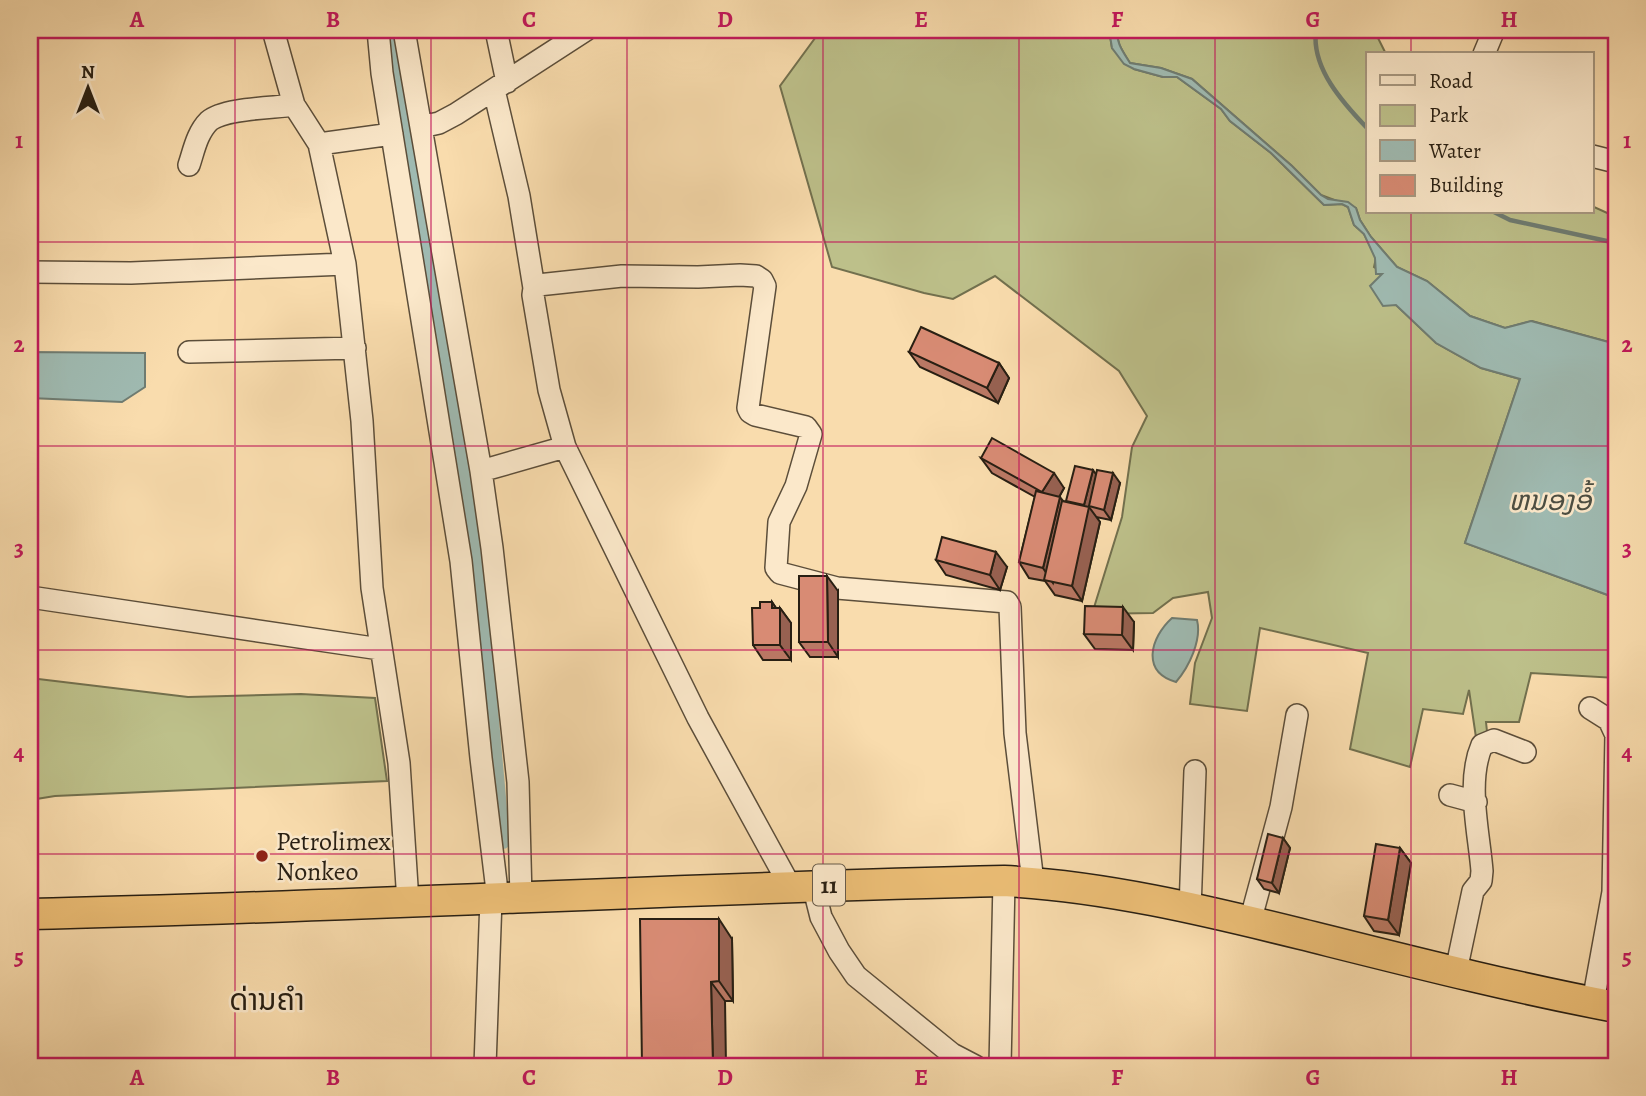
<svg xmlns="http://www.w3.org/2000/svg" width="1646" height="1096" viewBox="0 0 1646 1096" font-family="Alegreya,'Noto Sans Lao',serif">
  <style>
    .green { fill: #bdc08a; stroke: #72704e; stroke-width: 2 }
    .water { fill: #9fbab1; stroke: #6f7c72; stroke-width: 2 }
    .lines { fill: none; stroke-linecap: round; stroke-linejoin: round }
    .stream { stroke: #6f7c72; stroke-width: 4.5 }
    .canal { stroke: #9fbab1; stroke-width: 14 }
    .minor-casing { stroke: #5c4e3a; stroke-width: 24 }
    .highway-casing { stroke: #281f13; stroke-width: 33 }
    .minor { stroke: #fbe8ca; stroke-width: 21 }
    .highway { stroke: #ecbe76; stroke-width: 30 }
    .wall { fill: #ba7864; stroke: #281f13; stroke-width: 2 }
    .shaded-wall { fill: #976151; stroke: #281f13; stroke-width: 2 }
    .building { fill: #d88b74; stroke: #281f13; stroke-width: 2 }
    .grid { fill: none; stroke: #c2185b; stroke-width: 2; stroke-opacity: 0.55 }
    .poi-dot { fill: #8f2418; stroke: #fbe8ca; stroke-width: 2.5 }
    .labels { text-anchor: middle; stroke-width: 5; stroke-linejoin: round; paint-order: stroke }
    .shield { fill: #fbe8ca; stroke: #675b4a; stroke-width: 2 }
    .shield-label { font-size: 24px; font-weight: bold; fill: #281f13 }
    .poi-label { font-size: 26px; fill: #281f13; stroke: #fbe8ca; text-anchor: start }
    .water-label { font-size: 28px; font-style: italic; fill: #4c4e42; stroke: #fbe8ca }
    .quarter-label { font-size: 30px; fill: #281f13; stroke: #fbe8ca }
    .neatline { fill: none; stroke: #c2185b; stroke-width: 2.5 }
    .grid-label { font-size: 23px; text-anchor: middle; font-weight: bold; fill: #c2185b }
  </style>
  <rect width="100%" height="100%" fill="#f9dcad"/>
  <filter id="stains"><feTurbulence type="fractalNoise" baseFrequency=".00286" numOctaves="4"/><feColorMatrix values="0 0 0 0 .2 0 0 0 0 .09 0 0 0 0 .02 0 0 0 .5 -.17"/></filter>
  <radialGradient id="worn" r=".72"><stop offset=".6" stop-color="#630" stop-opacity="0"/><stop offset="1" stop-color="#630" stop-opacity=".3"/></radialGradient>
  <path class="green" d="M821,30H1113L1110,36L1112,48L1134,69L1163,77H1177L1221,109L1230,121L1271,153L1324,205L1342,204L1348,207L1354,225L1364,234L1376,258L1374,267L1383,273L1396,305L1436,343L1481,368L1520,379L1465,543L1616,598V678L1531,673L1519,722H1486L1489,750L1479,758L1469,690L1463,714L1423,709L1410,767L1350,749L1368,653L1260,628L1247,711L1190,704L1195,663L1212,618L1208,592L1173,598L1153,613L1092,614L1122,517L1132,447L1147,416L1119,371L995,276L953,299L924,293L832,267L780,86Z
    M1118,30H1374L1386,54H1368V212H1592V206L1616,217V344L1532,321L1505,328L1470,316L1427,281L1397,267L1371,237L1360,220L1356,208L1321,195L1292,166L1192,79L1161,68L1130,63C1124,53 1115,42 1118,30Z
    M30,678L188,697L301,694L375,698L387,781L55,796L30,800Z"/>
  <path class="water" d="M1113,30H1118C1115,42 1124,53 1130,63L1161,68L1192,79L1292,166L1321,195L1328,199L1348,202L1356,208L1360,220L1371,237L1397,267L1427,281L1470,316L1505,328L1531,321L1616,344V598L1465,543L1520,379L1481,368L1436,343L1396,305L1383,306L1370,286L1382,274H1376L1375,258L1364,234L1354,225L1348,207L1342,204L1324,205L1271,153L1230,121L1221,109L1177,77H1163L1134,69L1124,64L1112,48L1110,36Z
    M30,352L145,353V387L122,402L30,398Z
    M1172,618L1197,620C1202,640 1189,667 1176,682C1141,672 1150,638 1172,618Z"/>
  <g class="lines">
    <path class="stream" d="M1316,30C1311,68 1343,103 1368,129
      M1494,212L1510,220L1616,243"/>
    <path class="canal" d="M393,30L476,543L503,842"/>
    <g class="minor-casing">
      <path id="minor" d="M273,30L294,105L319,144L345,264L362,421L372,588L399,763L408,902
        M378,30L382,73L461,561L481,758L498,899
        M404,30L481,471L492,548L518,782L521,898
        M496,30L507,82
        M1484,54L1494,30
        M494,90L519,196L534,288
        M421,127L439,123L456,114L586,30
        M319,144L392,134
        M1592,156L1616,162
        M189,165C194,150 197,133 209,121C224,108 274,108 294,105
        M30,272L131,273L345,264
        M189,352L355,348
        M481,471L565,447
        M30,597L380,649
        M1590,708L1609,720L1616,735L1613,892L1593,1002
        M1450,795L1476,802
        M813,885L821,917L839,951L856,976L952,1054L975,1066
        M790,886L698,718L565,447L549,390L533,295L534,288L538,285L622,276L698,277L740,275L756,276L762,280L765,286L748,408L750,412L755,415L806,427L811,434L796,486L779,522L776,568L780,573L837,588L1007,602L1010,607L1015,733L1033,882
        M1190,909L1195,771
        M1250,922L1281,807L1297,715
        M1456,971L1473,891L1481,881L1482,871C1479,832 1466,782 1482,745L1494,740L1525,752
        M485,1066L491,899
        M1000,1066L1004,881"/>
    </g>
    <g class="highway-casing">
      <path id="highway" d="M30,914C355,907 679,888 1004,881C1103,886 1204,910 1301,934C1405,960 1510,987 1616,1007"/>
    </g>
    <use href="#minor" class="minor"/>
    <use href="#highway" class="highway"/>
  </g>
  <path class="wall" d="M909,352L999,363L1009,378L998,403L920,367Z
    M981,458L1064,488L1059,497L1063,501L1066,502L1096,475L1120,483L1111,520L1096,517L1100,522L1082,601L1055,595L1045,581L1029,578L1019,562L1035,497L992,473Z
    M936,560L1007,567L1000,590L946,575Z
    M838,591V657H810L799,642Z
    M772,602L776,608H780L791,623V660H763L753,645Z
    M1134,622L1133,650L1095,649L1084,634Z
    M1283,838L1290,848L1279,893L1264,889L1257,879Z
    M1400,848L1411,863L1399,935L1374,931L1364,916Z
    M732,939L733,1001H725L642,1066Z"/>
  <path class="shaded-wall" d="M999,363L1009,378L998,403L987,388Z
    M1093,470L1100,480L1089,507L1100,522L1082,601L1072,586L1084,505Z
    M1054,473L1064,488L1053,508L1042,492Z
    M1113,473L1120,483L1111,520L1104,510Z
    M1060,497L1071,512L1053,583L1043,568Z
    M996,552L1007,567L1000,590L990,575Z
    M827,576L838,591V657L828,642Z
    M772,602L780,614V608L791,623V660L780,645L772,608Z
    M1123,607L1134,622L1133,650L1122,635Z
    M1283,838L1290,848L1279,893L1272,883Z
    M1400,848L1411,863L1399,935L1388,920Z
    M719,919L732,939L733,1001L719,981Z
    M711,982L725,1001L726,1066H713Z"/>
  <path class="building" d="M921,327L999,363L987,388L909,352Z
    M992,438L1054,473L1042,492L981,458Z
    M1075,466L1093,470L1084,505L1066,501Z
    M1097,470L1113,473L1104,510L1089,506Z
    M1036,491L1060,497L1043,568L1019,562Z
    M1062,501L1089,507L1072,586L1044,580Z
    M942,537L996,552L990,575L936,560Z
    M799,576H827L828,642H799Z
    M760,602H772V608H780V645H753L752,608H760Z
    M1085,606L1123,607L1122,635L1084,634Z
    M1268,834L1283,838L1272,883L1257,879Z
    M1376,844L1400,848L1388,920L1364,916Z
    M640,919H719V981L711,982L713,1066H642Z"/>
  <path class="grid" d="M235,30V1066M431,30V1066M627,30V1066M823,30V1066M1019,30V1066M1215,30V1066M1411,30V54M1411,212V1066M30,242H1616M30,446H1616M30,650H1616M30,854H1616"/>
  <circle class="poi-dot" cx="262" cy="856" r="7"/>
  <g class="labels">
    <rect class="shield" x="813" y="864.5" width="32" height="41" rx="5"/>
    <g class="shield-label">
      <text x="829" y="893">11</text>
    </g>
    <g class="poi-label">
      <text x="276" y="850">Petrolimex<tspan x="276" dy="30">Nonkeo</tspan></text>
    </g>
    <g class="water-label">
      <text x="1550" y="510">ຫນອງອໍ້</text>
    </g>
    <g class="quarter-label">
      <text x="267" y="1010">ດ່ານຄໍາ</text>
    </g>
  </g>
  <rect width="1646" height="1096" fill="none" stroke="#f9dcad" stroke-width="77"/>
  <rect x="1366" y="52" width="228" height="161" fill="#fbe8ca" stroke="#a79881" stroke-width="2"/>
  <rect x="1380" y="75" width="35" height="10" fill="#fbe8ca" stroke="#a79881" stroke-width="2"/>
  <text x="1429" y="88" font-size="21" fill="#281f13">Road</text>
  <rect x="1380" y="105" width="35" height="21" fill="#bdc08a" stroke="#a79881" stroke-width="2"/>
  <text x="1429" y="122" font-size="21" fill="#281f13">Park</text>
  <rect x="1380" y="140" width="35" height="21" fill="#9fbab1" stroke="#a79881" stroke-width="2"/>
  <text x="1429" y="158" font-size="21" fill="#281f13">Water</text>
  <rect x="1380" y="175" width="35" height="21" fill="#d88b74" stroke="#a79881" stroke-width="2"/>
  <text x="1429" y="192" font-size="21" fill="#281f13">Building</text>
  <g transform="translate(88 88)" stroke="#fbe8ca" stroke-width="5" paint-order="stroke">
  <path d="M0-5L12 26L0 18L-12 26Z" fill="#281f13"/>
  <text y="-10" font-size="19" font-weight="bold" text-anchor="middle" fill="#281f13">N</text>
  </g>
  <rect x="38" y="38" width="1570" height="1020" class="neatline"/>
  <g class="grid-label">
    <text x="137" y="27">A</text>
    <text x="333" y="27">B</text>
    <text x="529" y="27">C</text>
    <text x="725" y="27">D</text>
    <text x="921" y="27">E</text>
    <text x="1117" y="27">F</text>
    <text x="1313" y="27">G</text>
    <text x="1509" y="27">H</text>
    <text x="19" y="148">1</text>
    <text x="1627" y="148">1</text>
    <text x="19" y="352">2</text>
    <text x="1627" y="352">2</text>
    <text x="19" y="556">3</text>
    <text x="1627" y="556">3</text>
    <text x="19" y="760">4</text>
    <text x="1627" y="760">4</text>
    <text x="19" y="964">5</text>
    <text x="1627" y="964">5</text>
    <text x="137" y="1085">A</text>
    <text x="333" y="1085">B</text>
    <text x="529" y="1085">C</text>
    <text x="725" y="1085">D</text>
    <text x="921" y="1085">E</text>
    <text x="1117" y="1085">F</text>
    <text x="1313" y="1085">G</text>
    <text x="1509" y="1085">H</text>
  </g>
  <rect width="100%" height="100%" filter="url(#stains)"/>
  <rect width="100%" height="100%" fill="url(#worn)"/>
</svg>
